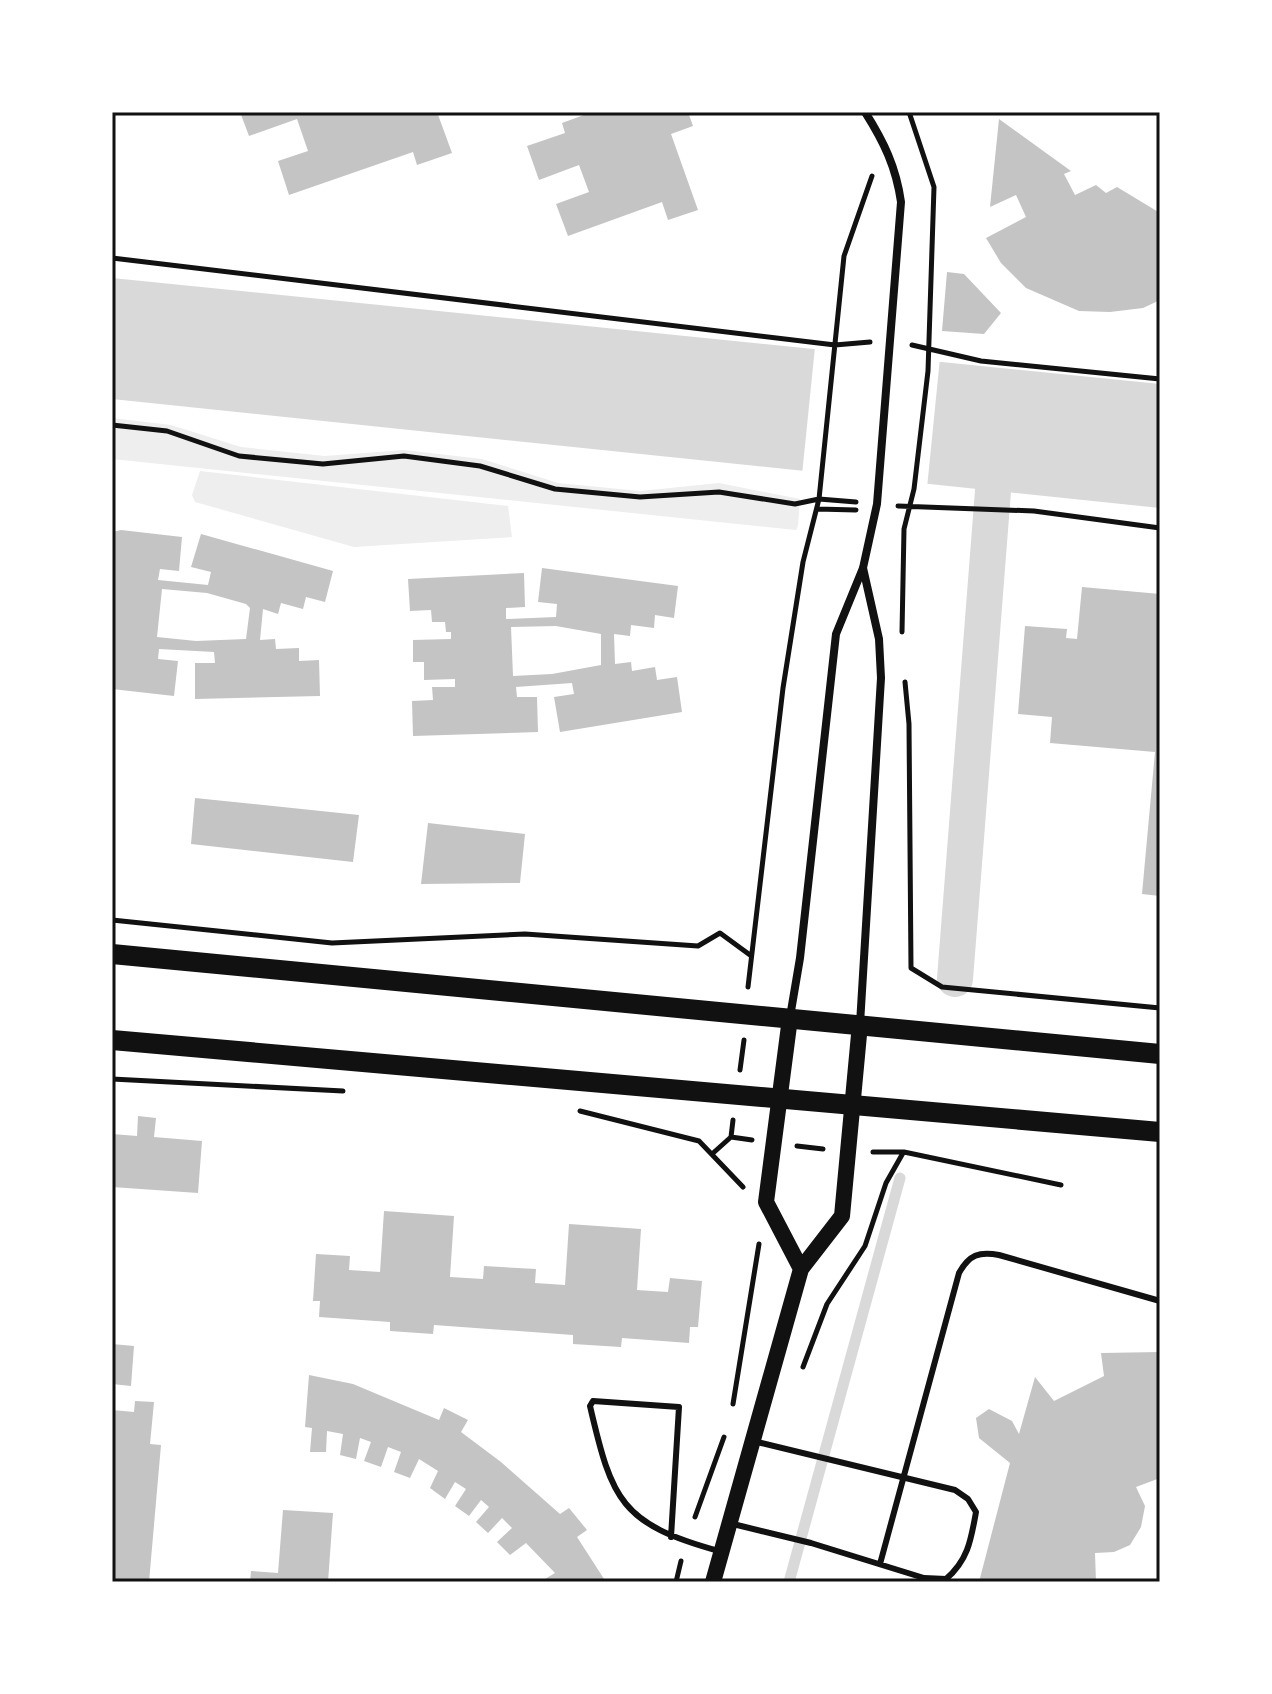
<svg xmlns="http://www.w3.org/2000/svg" width="1272" height="1694" viewBox="0 0 1272 1694" font-family="Rubik,sans-serif">
  <style>
    .green { fill: #eee }
    .water { fill: #d9d9d9 }
    .pier { fill: #fff }
    .lines { fill: none; stroke-linecap: round; stroke-linejoin: round }
    .stream { stroke: #d9d9d9; stroke-width: 11 }
    .canal { stroke: #d9d9d9; stroke-width: 36 }
    .building { fill: #c4c4c4; fill-rule: evenodd }
    .path { stroke: #111; stroke-width: 5 }
    .service { stroke: #111; stroke-width: 6 }
    .minor { stroke: #111; stroke-width: 8 }
    .secondary { stroke: #111; stroke-width: 16 }
    .primary { stroke: #111; stroke-width: 20 }
    .neatline { fill: none; stroke: #111; stroke-width: 3 }
  </style>
  <rect width="100%" height="100%" fill="#fff"/>
  <path class="green" d="M112,418L171,425L241,447L325,456L404,450L482,459L558,483L640,491L719,483L800,499L798,526L796,530L112,459Z
    M200,471L508,506L512,537L354,547L195,502L192,495Z"/>
  <path class="water" d="M112,278L1160,384V508L112,399Z"/>
  <path class="pier" d="M815,347L940,358L927,488L802,475Z"/>
  <g class="lines">
    <path class="stream" d="M789,1582L900,1178"/>
    <path class="canal" d="M955,979L993,491"/>
  </g>
  <path class="building" d="M240,112H437L452,153L417,165L413,152L289,195L278,161L308,151L297,119L249,136Z
    M592,112H688L693,126L671,134L698,210L668,220L662,202L568,236L556,204L589,192L579,165L539,180L527,146L565,133L562,123Z
    M999,119L1071,171L1064,174L1075,195L1096,185L1106,193L1117,187L1160,213V300L1143,308L1110,312L1079,311L1026,288L1001,263L986,238L1026,217L1016,195L990,207Z
    M947,272L964,274L1001,313L984,334L942,331Z
    M121,530L182,537L179,571L160,569L158,580L208,585L211,572L191,567L201,534L333,571L325,602L306,597L303,609L281,603L278,614L263,609L260,640L275,639L276,649L299,648V661L319,660L320,696L195,699V663H215L214,652L159,649L158,659L178,661L174,696L112,689V532ZM162,589L207,593L246,604L250,608L246,639L196,641L157,637Z
    M542,568L678,586L674,618L655,615L654,628L631,625L630,636L614,634L615,664L631,662L632,671L655,667L657,680L677,677L682,712L560,732L554,697L574,694L572,683L516,687L517,697H537L538,732L413,736L412,701L433,700L432,687H455V679L424,680V662H413V640L451,639V632H446L445,622H432L431,610L410,611L408,579L524,573L525,607L506,608V619L556,617L557,604L538,602ZM556,626L601,634V665L552,674L513,676L511,627Z
    M1082,587L1160,594V896L1142,894L1155,752L1050,743L1052,717L1018,714L1025,626L1067,629L1066,638L1077,639Z
    M195,798L359,815L353,862L191,844Z
    M428,823L525,834L520,883L421,884Z
    M138,1116L156,1118L154,1137L202,1141L198,1193L112,1187V1134L137,1136Z
    M384,1211L454,1216L450,1277L483,1279L484,1266L536,1269L535,1283L565,1285L569,1224L641,1229L637,1290L668,1292L670,1278L702,1281L698,1327H690L689,1343L622,1338L621,1347L573,1344V1335L434,1325L433,1334L390,1331V1322L319,1317L320,1301H313L316,1254L350,1256L349,1270L380,1272Z
    M112,1344L134,1346L131,1386L112,1384Z
    M1160,1352V1478L1136,1487L1145,1506L1141,1527L1130,1545L1114,1552L1095,1553L1096,1582H979L1010,1463L979,1438L976,1418L989,1409L1012,1421L1019,1434L1035,1377L1054,1401L1104,1376L1101,1353Z
    M309,1375L353,1384L439,1420L444,1408L468,1420L461,1432L501,1462L560,1514L569,1508L587,1530L577,1537L606,1582H540L555,1573L526,1543L510,1555L497,1542L512,1528L502,1518L488,1533L476,1522L489,1507L481,1500L469,1516L455,1506L466,1489L455,1482L445,1499L430,1488L438,1471L419,1459L410,1478L394,1472L401,1452L388,1447L381,1467L364,1461L371,1442L360,1438L356,1459L340,1455L343,1434L327,1431L326,1452H310L312,1428L305,1427Z
    M135,1401L154,1402L150,1444L161,1445L149,1582H112V1410L134,1412Z
    M283,1510L333,1513L328,1582H250L251,1571L278,1573Z"/>
  <g class="lines">
    <path class="path" d="M112,258L835,345L870,342
      M912,345L981,361L1160,379
      M112,425L167,431L239,456L323,464L404,456L480,466L555,489L640,497L719,492L795,504L819,499L856,502
      M898,506L1034,511L1160,528
      M817,509L856,510
      M902,632L904,529L914,489L928,371L934,187L909,112
      M905,682L909,724L911,968L942,987L1160,1008
      M112,920L332,943L525,934L698,946L720,933L750,955
      M748,987L783,688L803,562L819,499L844,256L872,176
      M740,1070L744,1040
      M112,1079L343,1091
      M580,1111L699,1141L743,1187
      M733,1120L731,1137L752,1140
      M797,1146L823,1149
      M873,1152H904L1061,1185
      M712,1154L731,1137
      M803,1367L827,1304L865,1246L886,1183L903,1153
      M733,1404L759,1244
      M695,1517L724,1437
      M676,1582L681,1561"/>
    <path class="service" d="M733,1524L811,1543L924,1578L946,1579C968,1560 971,1540 976,1512L968,1499L955,1490L753,1441
      M671,1537L679,1407L593,1401L590,1406C612,1501 621,1524 719,1551
      M880,1564L959,1273C969,1255 979,1251 999,1255L1160,1301"/>
    <path class="minor" d="M790,1017L800,958L836,634L863,568L877,504L901,202C896,167 884,142 865,112
      M860,1024L881,678L879,639L863,568"/>
    <path class="secondary" d="M790,1018L766,1202L801,1269
      M713,1582L801,1269L842,1216L860,1024"/>
    <path class="primary" d="M112,954L1160,1054
      M112,1040L1160,1132"/>
  </g>
  <rect width="1272" height="1694" fill="none" stroke="#ffffff" stroke-width="228"/>
  <rect x="114" y="114" width="1044" height="1466" class="neatline"/>
</svg>
